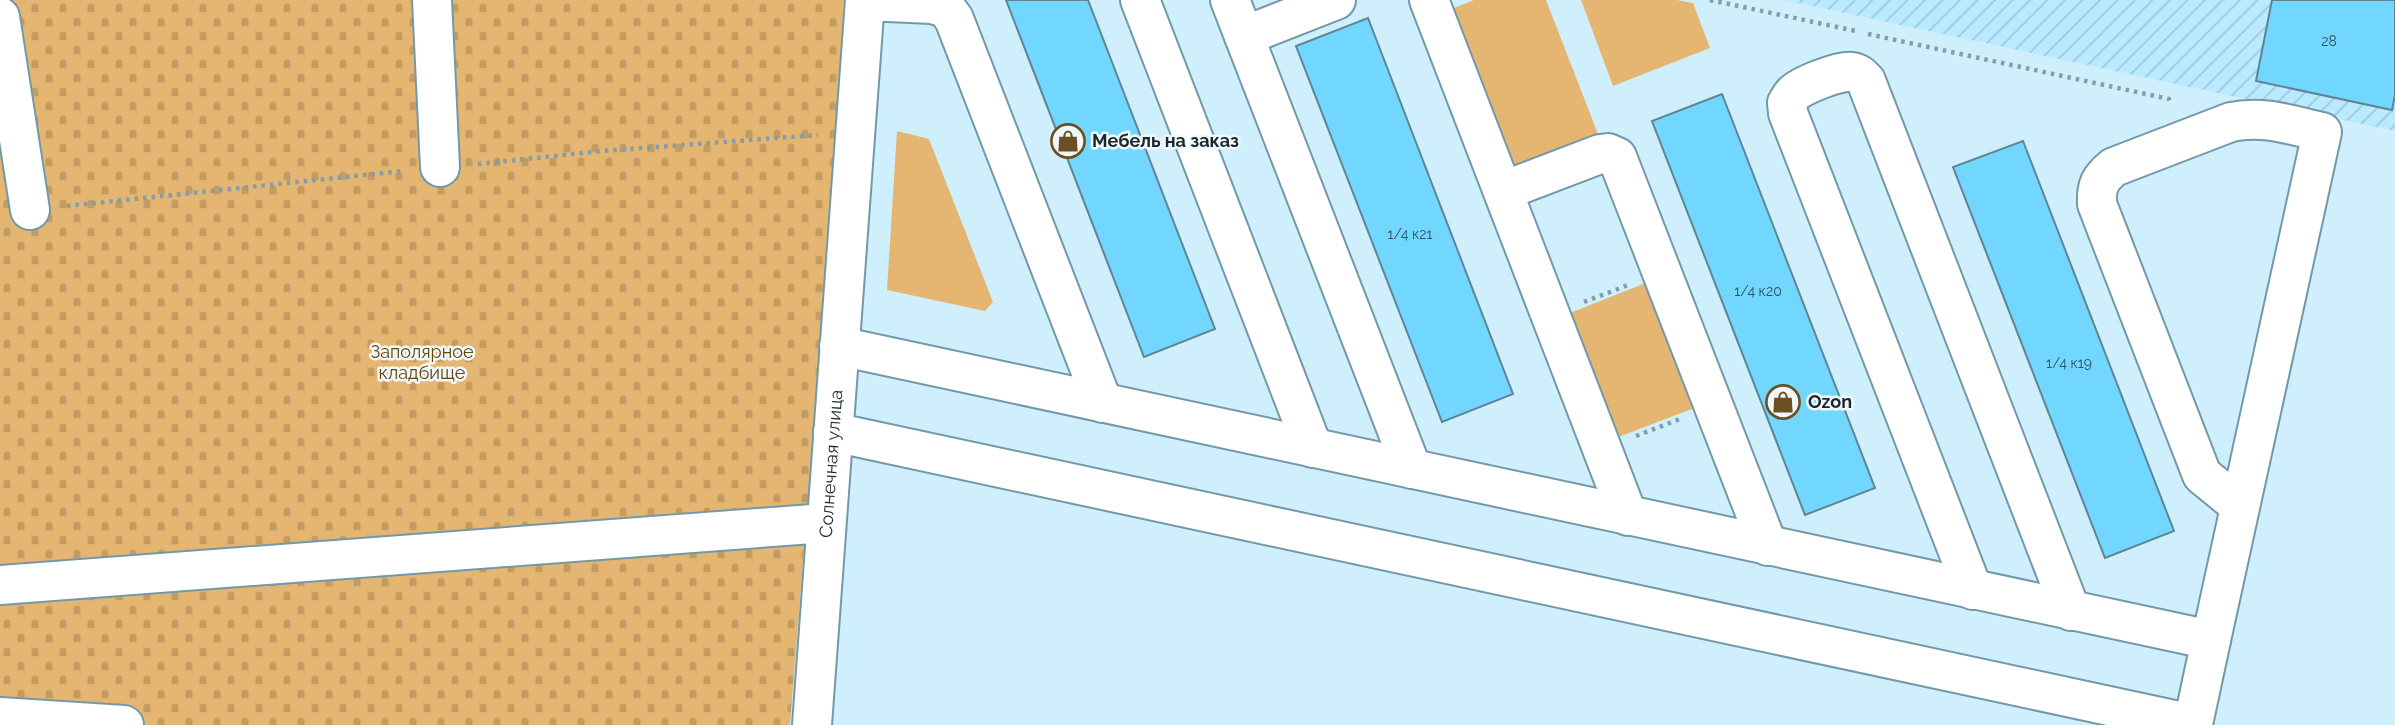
<svg xmlns="http://www.w3.org/2000/svg" width="2395" height="725" viewBox="0 0 2395 725" font-family="Raleway,sans-serif">
  <style>
    .industrial { fill: url(#industrial-furrows) }
    .cemetery { fill: url(#cemetery-stones) }
    .park { fill: #e4b671 }
    .building { fill: #72d7ff; stroke: #5f8494; stroke-width: 2 }
    .lines { fill: none; stroke-linecap: round; stroke-linejoin: round }
    .minor-casing { stroke: #7399a9; stroke-width: 42 }
    .path { stroke: #849da7; stroke-width: 4.5; stroke-dasharray: 3.5 5; stroke-linecap: butt }
    .minor { stroke: #fff; stroke-width: 38 }
    .labels { text-anchor: middle; stroke-width: 5; stroke-linejoin: round; paint-order: stroke }
    .number-label { font-size: 14px; fill: #2f5462 }
    .poi-label { font-size: 18px; font-weight: bold; fill: #19282e; stroke: #f0f8fb; text-anchor: start }
    .park-label { font-size: 18px; fill: #674608; stroke: #f0f8fb }
    .street-label { font-size: 18px; fill: #19282e; stroke: #f0f8fb }
  </style>
  <defs>
    <pattern id="industrial-furrows" width="10" height="10" patternUnits="userSpaceOnUse" patternTransform="scale(1.75)"><rect width="10" height="10" fill="#b9eaff"/><path d="M-1 1l2-2M0 10L10 0M9 11l2-2" fill="none" stroke="#9ec9db"/></pattern>
    <pattern id="cemetery-stones" width="16" height="16" patternUnits="userSpaceOnUse" patternTransform="scale(1.75)"><rect width="16" height="16" fill="#e4b671"/><path d="M2 7V4a2 2 0 0 1 4 0v3zM10 15v-3a2 2 0 0 1 4 0v3z" fill="#c39c62"/></pattern>
  </defs>
  <rect width="100%" height="100%" fill="#cfeffd"/>
  <path class="industrial" d="M1784,0H2395V131Z"/>
  <path class="cemetery" d="M0,0H844L837,134L790,725H0Z"/>
  <path class="park" d="M1474,0H1546L1598,134L1512,167L1451,9Z
    M1581,0H1677L1693,3L1710,48L1613,86Z
    M897,131L929,139L993,302L985,311L887,290Z
    M1653,280L1702,405L1608,441L1560,317Z"/>
  <path class="building" d="M1006,0H1088L1215,329L1144,357Z
    M2272,0H2395V95L2392,110L2256,81Z
    M1368,18L1513,394L1442,422L1296,46Z
    M1722,94L1875,488L1805,515L1652,121Z
    M2023,141L2174,531L2105,558L1953,167Z"/>
  <g class="lines">
    <g class="minor-casing">
      <g id="minor">
        <path d="M432,0L440,167"/>
        <path d="M1140,0L1313,448"/>
        <path d="M1230,0L1412,469"/>
        <path d="M1429,0L1628,516"/>
        <path d="M865,1L932,4L946,8L954,19L1103,403"/>
        <path d="M0,17L30,210"/>
        <path d="M1244,36L1336,0"/>
        <path d="M1503,191L1600,154L1608,153L1617,157L1768,546"/>
        <path d="M833,432L2193,724L2211,640L839,346"/>
        <path d="M0,585L826,523"/>
        <path d="M1973,590L1788,113L1787,103C1788,102 1791,95 1793,94C1801,85 1841,70 1852,72C1859,73 1862,77 1866,81L2071,611"/>
        <path d="M2211,640L2322,132C2291,125 2262,115 2231,122L2114,167C2100,178 2096,186 2097,204L2202,475L2240,506"/>
        <path d="M0,717L124,725"/>
        <path id="s1" d="M812,725L865,0"/>
      </g>
    </g>
    <path class="path" d="M1710,0L1856,31
      M1868,34L2169,99L2171,104
      M478,164L602,151L818,135
      M67,206L403,171
      M1584,302L1628,285
      M1636,436L1680,419"/>
    <use href="#minor" class="minor"/>
  </g>
  <defs>
    <g id="shop-ring" transform="scale(1.75)"><circle r="9.5" fill="#f0f8fb" stroke="#6c5023" stroke-width="1.5"/><path d="M-5-2.5h2.3a2.7 3.5 0 0 1 5.4 0H5L5.5 6h-11ZM-1.5-2.5h3a1.5 2.3 0 0 0-3 0Z" fill="#6c5023"/></g>
  </defs>
  <g fill-rule="evenodd">
    <use href="#shop-ring" x="1068" y="141"/>
    <use href="#shop-ring" x="1783" y="402"/>
  </g>
  <g class="labels">
    <g class="number-label">
      <text x="2329" y="46">28</text>
      <text x="1410" y="239">1/4 к21</text>
      <text x="1758" y="296">1/4 к20</text>
      <text x="2069" y="368">1/4 к19</text>
    </g>
    <g class="poi-label">
      <text x="1092" y="147">Мебель на заказ</text>
      <text x="1808" y="408">Ozon</text>
    </g>
    <g class="park-label">
      <text x="422" y="358">Заполярное<tspan x="422" dy="21">кладбище</tspan></text>
    </g>
    <g class="street-label">
      <text dy="6" stroke="none"><textPath href="#s1" startOffset="262">Солнечная улица</textPath></text>
    </g>
  </g>
</svg>
